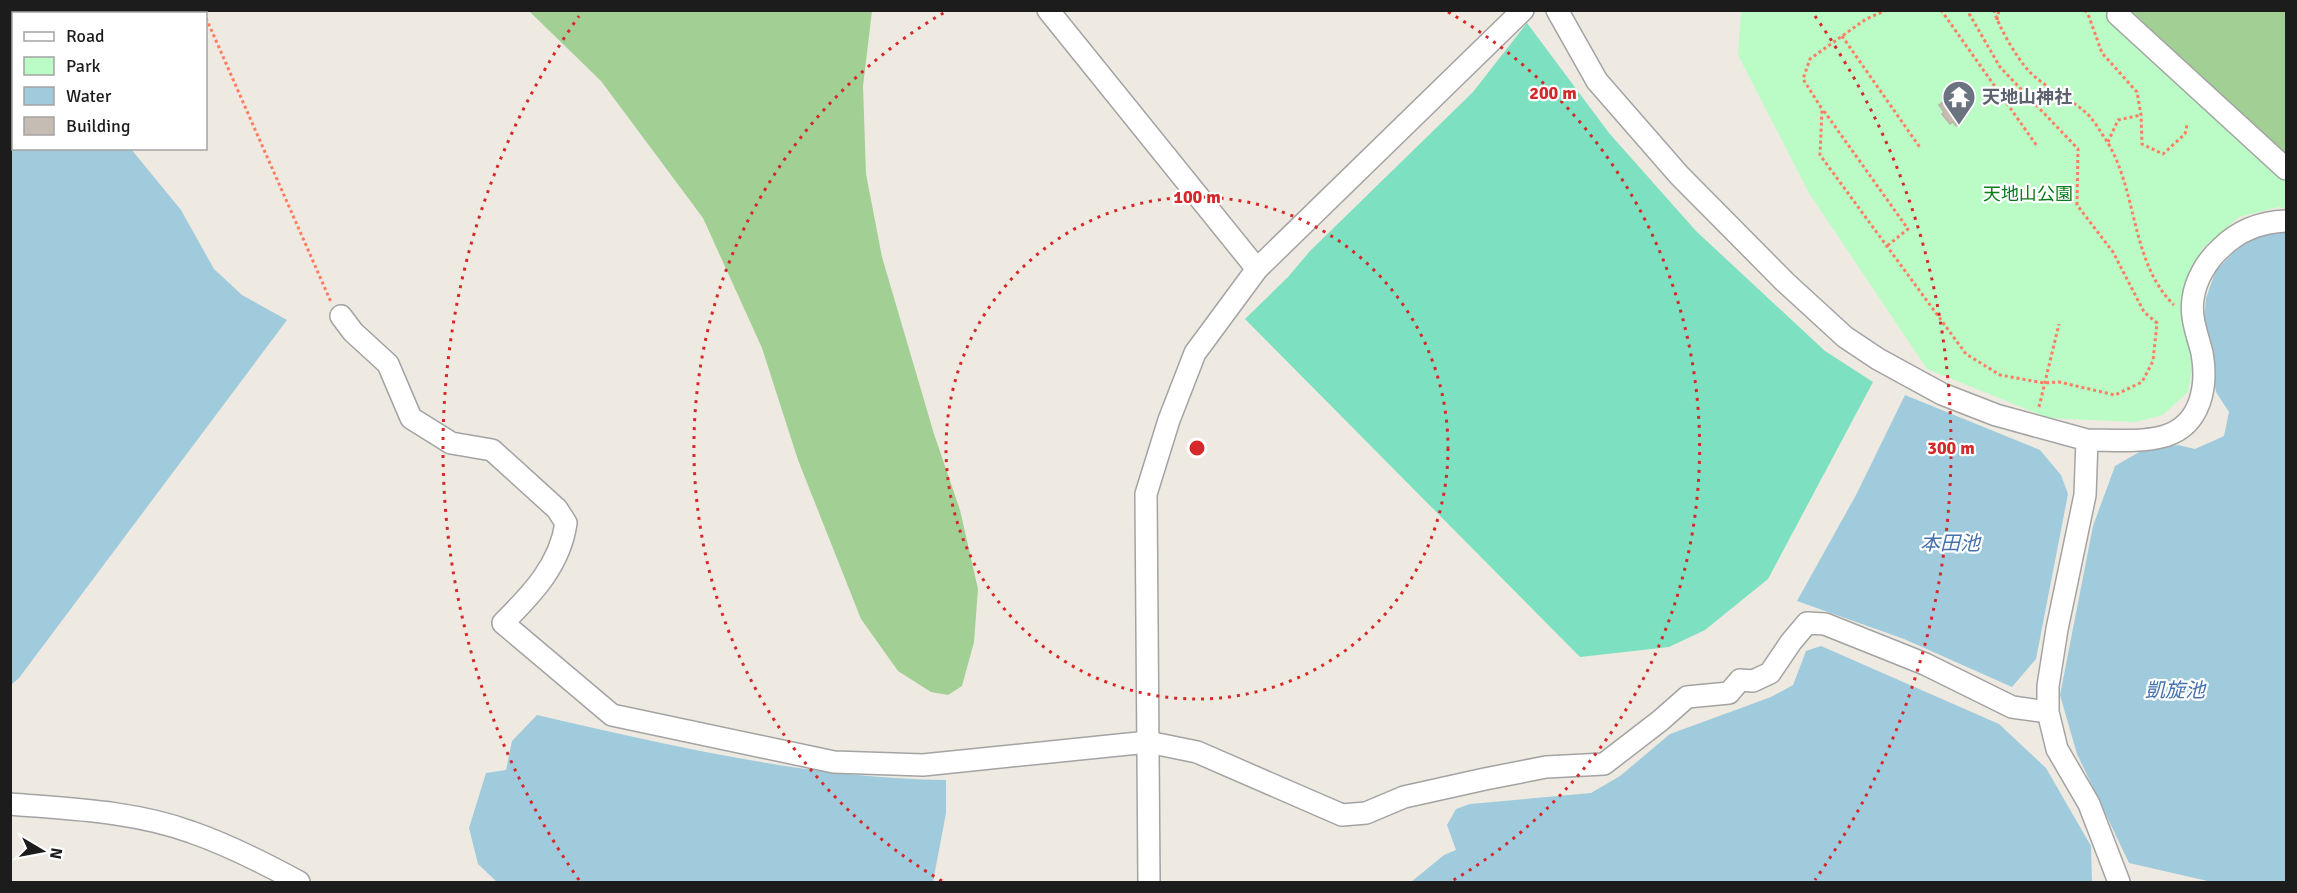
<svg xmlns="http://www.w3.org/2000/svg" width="2297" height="893" viewBox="0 0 2297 893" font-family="Signika,'Noto Sans JP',sans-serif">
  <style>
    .forest { fill: #a1cf94 }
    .park { fill: #bbfbc5 }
    .pitch { fill: #7ce0c1 }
    .water { fill: #a0cbdd }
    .building { fill: #c5bdb4; stroke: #c0b2a3; stroke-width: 1.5 }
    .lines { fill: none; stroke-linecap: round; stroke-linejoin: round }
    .minor-casing { stroke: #a3a3a3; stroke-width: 24 }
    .path { stroke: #fe7d62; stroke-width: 3; stroke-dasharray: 3 3; stroke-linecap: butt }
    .minor { stroke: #fff; stroke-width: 21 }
    .ring { fill: none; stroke: #d62828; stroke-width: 3; stroke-dasharray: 3 6 }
    .labels { text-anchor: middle; stroke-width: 4.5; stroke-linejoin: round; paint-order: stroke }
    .worship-label { font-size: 18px; font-weight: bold; fill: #5b616d; stroke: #fff; text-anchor: start }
    .park-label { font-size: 18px; fill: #087c1a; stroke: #fff }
    .water-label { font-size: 20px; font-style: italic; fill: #4672ae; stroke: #fff }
    .centre { fill: #d62828; stroke: #fff; stroke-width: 3 }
    .ring-label { font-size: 18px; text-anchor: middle; font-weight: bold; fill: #d62828; stroke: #fff; stroke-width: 4.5; stroke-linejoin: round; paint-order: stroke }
  </style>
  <rect width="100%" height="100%" fill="#eeeae1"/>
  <path class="forest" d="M129,10V14H46V11Z
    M2125,10L2286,11V151L2283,155Z
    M529,11H872L863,86L866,174L882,257L934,434L960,510L978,589L974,642L962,686L948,695L931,692L898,671L861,619L798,460L762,348L703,218L601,81Z"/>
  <path class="park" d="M1741,11H2125L2286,160V209L2278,207L2239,217L2203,248L2183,292L2187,332L2193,363L2188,392L2163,415L2135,422L2049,418L1927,369L1809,193L1738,55Z"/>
  <path class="pitch" d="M1527,23L1609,133L1696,231L1825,351L1873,382L1768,579L1705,630L1669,647L1580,657L1245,319L1288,277L1310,251L1473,92Z"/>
  <path class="water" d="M33,10L34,13L14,14V148L131,149L181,210L214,269L242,295L287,320L19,678L11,685L10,11Z
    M2271,231L2286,233V882H2212L2129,863L2077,754L2060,695L2093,526L2115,466L2141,451L2178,445L2195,449L2224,436L2229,412L2216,392L2204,319L2206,298L2216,270L2233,253L2253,237Z
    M1905,395L2040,450L2061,475L2068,494L2036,659L2012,687L1904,639L1797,601L1856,495Z
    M1821,646L1999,724L2046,768L2091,846L2092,882H1411L1444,855L1456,850L1447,825L1456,809L1470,804L1591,793L1620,776L1670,734L1771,697L1793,685L1806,651Z
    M537,715C671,746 808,778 946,780V813L933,882H497L478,864L469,828L486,773L506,770L512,741Z"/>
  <path class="building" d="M1947,99L1952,105L1955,103L1964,114L1962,116L1964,119L1956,126L1953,122L1950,124L1942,114L1944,112L1939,105Z"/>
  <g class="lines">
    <g class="minor-casing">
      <path id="minor" d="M1048,10L1257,269
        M1557,10L1597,81L1679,175L1785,282L1845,337L1878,359L1942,394L1996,415L2087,440
        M2120,10L2118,15L2286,169
        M341,316L353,332L388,364L411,418L451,443L492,450L557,509L566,523C560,565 532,594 503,623L612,715L834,762L923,765L1148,742L1197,752L1342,815L1366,813L1404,797L1485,779L1546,767L1604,764L1661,720L1687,697L1729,693L1740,680L1753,681L1770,673L1791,642L1807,623L1825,624L1925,664L2012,707L2048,712
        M10,804C70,809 134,811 191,832C229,845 264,863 299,882
        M1149,882L1146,494L1169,420L1195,353L1257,269L1523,10
        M2119,882L2089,804L2057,749L2048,712V686L2057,629L2085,495L2087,440C2112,440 2140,443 2165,436C2201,425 2208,386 2202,353C2198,336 2190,318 2193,299C2195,281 2207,260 2221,248C2239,230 2261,222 2286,221"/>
    </g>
    <path class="path" d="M202,10L203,14
      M1887,10L1866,19L1810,59L1803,79L1822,109L1820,155L1966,354L2000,375L2044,383L2059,382L2115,395L2142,382L2153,361L2157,323L2144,312L2113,252L2077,205L2078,149L2000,67L1967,10
      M1941,10L2037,146
      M1994,10C1998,26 2017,58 2028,70C2042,86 2068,97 2084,111C2093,118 2100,131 2106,140C2138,190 2130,262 2174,305
      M2085,10L2088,14L2102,53L2137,92L2141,115L2142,144L2163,154L2185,134L2187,125
      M206,18L331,302
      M1997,20L1999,10
      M1842,36L1921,149
      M1824,111L1908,229L1887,246
      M2108,142L2118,120L2141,115
      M2039,407L2059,324"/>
    <use href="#minor" class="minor"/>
  </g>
  <g class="ring">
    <circle cx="1197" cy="448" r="251"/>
    <path d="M942 881A503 503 0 0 1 945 12M1448 12A503 503 0 0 1 1452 881"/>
    <path d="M579 880A754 754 0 0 1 579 16M1815 16A754 754 0 0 1 1815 880"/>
  </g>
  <defs>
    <g id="temple-pin" transform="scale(1.725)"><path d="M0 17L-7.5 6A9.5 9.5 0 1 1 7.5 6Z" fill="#6b7280" stroke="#fff"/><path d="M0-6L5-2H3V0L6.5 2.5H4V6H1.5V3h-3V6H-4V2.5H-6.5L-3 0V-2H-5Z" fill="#fff"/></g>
  </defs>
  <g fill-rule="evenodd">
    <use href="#temple-pin" x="1959" y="97"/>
  </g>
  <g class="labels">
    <g class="worship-label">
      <text x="1982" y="103">天地山神社</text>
    </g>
    <g class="park-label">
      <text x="2028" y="200">天地山公園</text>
    </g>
    <g class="water-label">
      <text x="1950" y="550">本田池</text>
      <text x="2175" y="697">凱旋池</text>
    </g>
  </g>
  <circle cx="1197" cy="448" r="9" class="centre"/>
  <g class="ring-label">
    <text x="1553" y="99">200 m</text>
    <text x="1197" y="203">100 m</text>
    <text x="1951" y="454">300 m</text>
  </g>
  <rect width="2297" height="893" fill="none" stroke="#1c1c1c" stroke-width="24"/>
  <rect x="12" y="12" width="195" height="138" fill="#ffffff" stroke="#a4a4a4" stroke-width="1.5"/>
  <rect x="24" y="32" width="30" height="9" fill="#ffffff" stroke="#a4a4a4" stroke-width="1.5"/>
  <text x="66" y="42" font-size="18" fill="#1c1c1c">Road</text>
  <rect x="24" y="57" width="30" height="18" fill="#bbfbc5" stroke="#a4a4a4" stroke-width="1.5"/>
  <text x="66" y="72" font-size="18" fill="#1c1c1c">Park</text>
  <rect x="24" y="87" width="30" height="18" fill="#a0cbdd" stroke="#a4a4a4" stroke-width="1.5"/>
  <text x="66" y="102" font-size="18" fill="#1c1c1c">Water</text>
  <rect x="24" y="117" width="30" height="18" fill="#c5bdb4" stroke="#a4a4a4" stroke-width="1.5"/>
  <text x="66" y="132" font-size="18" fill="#1c1c1c">Building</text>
  <g transform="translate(42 851) rotate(100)" stroke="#ffffff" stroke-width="4.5" paint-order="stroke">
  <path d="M0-4.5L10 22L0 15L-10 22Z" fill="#1c1c1c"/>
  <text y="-9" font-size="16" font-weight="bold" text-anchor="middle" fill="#1c1c1c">N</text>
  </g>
</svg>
